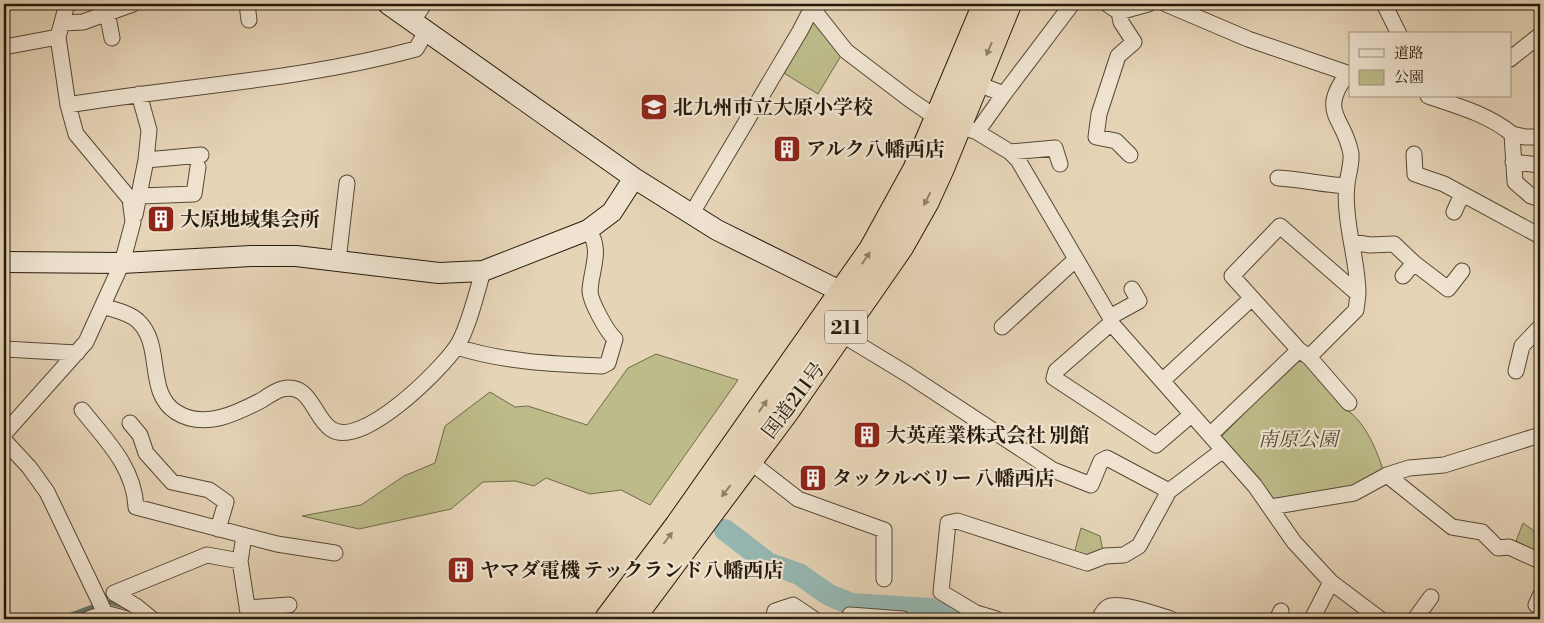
<svg xmlns="http://www.w3.org/2000/svg" width="1544" height="623" viewBox="0 0 1544 623" font-family="'Libre Bodoni','Noto Serif JP',serif">
  <style>
    .green { fill: #bcbb89; stroke: #706a4a }
    .lines { fill: none; stroke-linecap: round; stroke-linejoin: round }
    .stream { stroke: #69796f; stroke-width: 4 }
    .river { stroke: #96b8b2; stroke-width: 22 }
    .street-casing { stroke: #554835; stroke-width: 17 }
    .secondary-casing { stroke: #251a0a; stroke-width: 22 }
    .highway-casing { stroke: #251a0a; stroke-width: 28 }
    .street { stroke: #efe3d0; stroke-width: 15 }
    .secondary { stroke: #efe3d0; stroke-width: 20 }
    .highway { stroke: #e6d4b7; stroke-width: 26 }
    .oneway { fill: #8f8069 }
    .labels { text-anchor: middle; stroke-width: 4.5; stroke-linejoin: round; paint-order: stroke }
    .shield { fill: #efe3d0; stroke: #625645; stroke-width: 1 }
    .shield-label { font-size: 19px; font-weight: bold; fill: #251a0a }
    .poi-label { font-size: 20px; font-weight: bold; fill: #251a0a; stroke: #efe3d0; text-anchor: start }
    .street-label { font-size: 20px; fill: #251a0a; stroke: #efe3d0 }
    .park-label { font-size: 20px; font-style: italic; fill: #524a30; stroke: #efe3d0 }
  </style>
  <rect width="100%" height="100%" fill="#e6d4b7"/>
  <filter id="stains"><feTurbulence type="fractalNoise" baseFrequency=".004" numOctaves="4"/><feColorMatrix values="0 0 0 0 .2 0 0 0 0 .09 0 0 0 0 .02 0 0 0 .5 -.17"/></filter>
  <radialGradient id="worn" r=".72"><stop offset=".6" stop-color="#630" stop-opacity="0"/><stop offset="1" stop-color="#630" stop-opacity=".3"/></radialGradient>
  <path class="green" d="M816,21L842,54L818,94L782,72L809,24Z
    M656,354L738,380L650,505L621,490L590,494L546,478L534,486L515,481L483,482L451,509L359,529L302,516L361,505L404,476L435,463L445,426L490,392L515,407L528,406L587,425L628,368Z
    M1298,358L1304,360L1343,408C1363,417 1377,450 1383,470L1355,486L1273,499L1258,477L1221,437Z
    M1523,523L1540,535V556L1515,544Z
    M1081,528L1100,536L1103,551L1087,559L1074,554Z"/>
  <g class="lines">
    <path class="stream" d="M103,603L108,602L125,607
      M59,619L97,605"/>
    <path class="river" d="M725,530L768,563L799,574L829,595L851,604L930,609L951,619"/>
    <g class="street-casing">
      <path id="street" d="M247,4L249,20
        M1107,4L1119,12L1148,4
        M1166,4L1248,39L1350,74
        M1386,4V8L1399,34
        M812,8L846,51L909,99L938,119L977,132L1010,152L1018,160L1110,317L1111,323L1255,486L1294,542L1331,582L1380,619
        M107,12L112,38
        M1119,12L1121,22L1134,42L1118,56L1099,114L1096,137L1116,141L1130,155
        M412,22L424,4
        M62,23L83,22L133,4
        M4,47L58,37
        M1510,59L1540,35
        M1348,73C1317,114 1345,117 1351,154C1352,163 1348,175 1347,184C1346,193 1346,202 1347,211C1349,239 1358,266 1358,294
        M975,83L1004,94L1072,4
        M1428,96C1457,106 1488,114 1512,134L1515,182L1531,196L1540,199
        M68,105C184,86 302,80 416,49L426,32
        M977,132L1004,94
        M1512,134L1525,137H1540
        M1010,152L1055,148L1060,164
        M1414,154L1415,174L1444,184L1540,236
        M146,160L201,155
        M1513,162L1540,165
        M1278,178C1301,179 1323,185 1347,186
        M140,196L194,194L198,167
        M1454,212L1462,194
        M692,213L800,31L814,4
        M135,215L146,160L149,130L139,94
        M1352,242L1370,245L1394,244L1414,263L1448,289L1462,271
        M338,261L347,183
        M1403,276L1414,263
        M103,306C114,310 130,313 138,321C164,345 145,392 176,412C204,430 237,413 262,400C268,396 275,391 282,389C311,382 313,417 331,429C361,450 441,370 457,346C468,329 477,292 483,271
        M1110,317L1139,301L1132,289
        M1111,323L1056,371L1054,378L1156,445L1191,415
        M1002,327L1075,260
        M841,334L907,374L1053,470L1091,485L1101,461L1107,458L1169,491
        M457,347C504,362 552,364 602,366L608,363L615,339C607,332 590,301 590,291C591,269 603,249 588,230
        M4,349L77,353
        M1309,357L1356,310L1358,294L1280,226L1232,276L1299,350L1309,357L1349,403
        M1516,371L1522,346L1540,327
        M1162,381L1252,298
        M82,410C106,440 134,467 136,507L277,544L335,553
        M130,423L140,435L146,453L172,482L209,490L226,502L218,529
        M4,434L86,342L122,263L133,222L130,199L76,134L68,105L58,37L67,4
        M1210,435L1299,350
        M4,440L29,467L47,492L105,613
        M748,460L798,499L884,530V579
        M1387,475L1452,527L1482,532L1498,548L1509,547L1540,561
        M1270,507L1354,493L1387,475L1409,468L1444,465L1540,435
        M244,536L240,561L249,619
        M1536,605L1540,596
        M247,608L289,605
        M88,619L105,613L127,619
        M152,619L136,606L114,593L207,555L240,561
        M773,619L775,611L793,605L814,619
        M848,619L850,615L903,619
        M996,619L976,613L941,592L948,523L957,521L1087,563L1105,556L1124,555L1139,546L1169,491L1223,450
        M1099,619C1101,615 1104,609 1108,607C1120,601 1158,615 1171,619
        M1277,619L1281,611
        M1312,619L1331,582
        M1415,619L1431,597"/>
    </g>
    <g class="secondary-casing">
      <path id="secondary" d="M388,4L634,178L717,230L854,298
        M4,262L122,263L251,256H296L439,273L483,271L588,230L612,212L634,178"/>
    </g>
    <g class="highway-casing">
      <path id="highway" d="M608,619L678,526L872,250L916,170L986,4
        M631,619L786,411L900,247L926,201L941,168L1008,4"/>
    </g>
    <use href="#street" class="street"/>
    <use href="#secondary" class="secondary"/>
    <use href="#highway" class="highway"/>
  </g>
  <defs><path id="oneway-solid" d="M-6-.8H1V-3.2L6.5 0L1 3.2V.8H-6Z" transform="scale(1.25)"/></defs>
  <g class="oneway">
    <use href="#oneway-solid" transform="translate(989 49) rotate(113)"/>
    <use href="#oneway-solid" transform="translate(927 199) rotate(117)"/>
    <use href="#oneway-solid" transform="translate(866 258) rotate(-56)"/>
    <use href="#oneway-solid" transform="translate(763 406) rotate(-55)"/>
    <use href="#oneway-solid" transform="translate(726 491) rotate(128)"/>
    <use href="#oneway-solid" transform="translate(668 538) rotate(-53)"/>
  </g>
  <defs>
    <g id="school-square" transform="scale(1.4375)"><rect x="-9" y="-9" width="18" height="18" rx="4" fill="#8f2418" stroke="#efe3d0"/><path d="M0-5L7-2L0 1L-7-2ZM-4 1L0 2.5L4 1V4Q0 6-4 4Z" fill="#fff"/></g>
    <g id="building-square" transform="scale(1.4375)"><rect x="-9" y="-9" width="18" height="18" rx="4" fill="#8f2418" stroke="#efe3d0"/><path d="M-4-6H4V6H1V3H-1V6H-4ZM-2.5-4.3h1.7v1.8h-1.7ZM.8-4.3h1.7v1.8H.8ZM-2.5-1h1.7V.8h-1.7ZM.8-1h1.7V.8H.8Z" fill="#fff"/></g>
  </defs>
  <g fill-rule="evenodd">
    <use href="#school-square" x="654" y="107"/>
    <use href="#building-square" x="787" y="149"/>
    <use href="#building-square" x="161" y="219"/>
    <use href="#building-square" x="867" y="435"/>
    <use href="#building-square" x="813" y="478"/>
    <use href="#building-square" x="461" y="570"/>
  </g>
  <g class="labels">
    <rect class="shield" x="825" y="310.5" width="42" height="33" rx="4"/>
    <g class="shield-label">
      <text x="846" y="334">211</text>
    </g>
    <g class="poi-label">
      <text x="673" y="114">北九州市立大原小学校</text>
      <text x="806" y="156">アルク八幡西店</text>
      <text x="180" y="226">大原地域集会所</text>
      <text x="886" y="442">大英産業株式会社 別館</text>
      <text x="832" y="485">タックルベリー 八幡西店</text>
      <text x="480" y="577">ヤマダ電機 テックランド八幡西店</text>
    </g>
    <g class="street-label">
      <text transform="translate(793 400) rotate(-53)" y="7">国道211号</text>
    </g>
    <g class="park-label">
      <text x="1298" y="446">南原公園</text>
    </g>
  </g>
  <rect width="1544" height="623" fill="none" stroke="#e6d4b7" stroke-width="20"/>
  <rect x="5" y="5" width="1534" height="613" fill="none" stroke="#251a0a" stroke-width="2.5"/>
  <rect x="10" y="10" width="1524" height="603" fill="none" stroke="#251a0a"/>
  <rect x="1349" y="32" width="162" height="65" fill="#efe3d0" stroke="#9e9381"/>
  <rect x="1359" y="49" width="25" height="8" fill="#efe3d0" stroke="#9e9381"/>
  <text x="1394" y="58" font-size="15" fill="#251a0a">道路</text>
  <rect x="1359" y="70" width="25" height="15" fill="#bcbb89" stroke="#9e9381"/>
  <text x="1394" y="82" font-size="15" fill="#251a0a">公園</text>
  <rect width="100%" height="100%" filter="url(#stains)"/>
  <rect width="100%" height="100%" fill="url(#worn)"/>
</svg>
